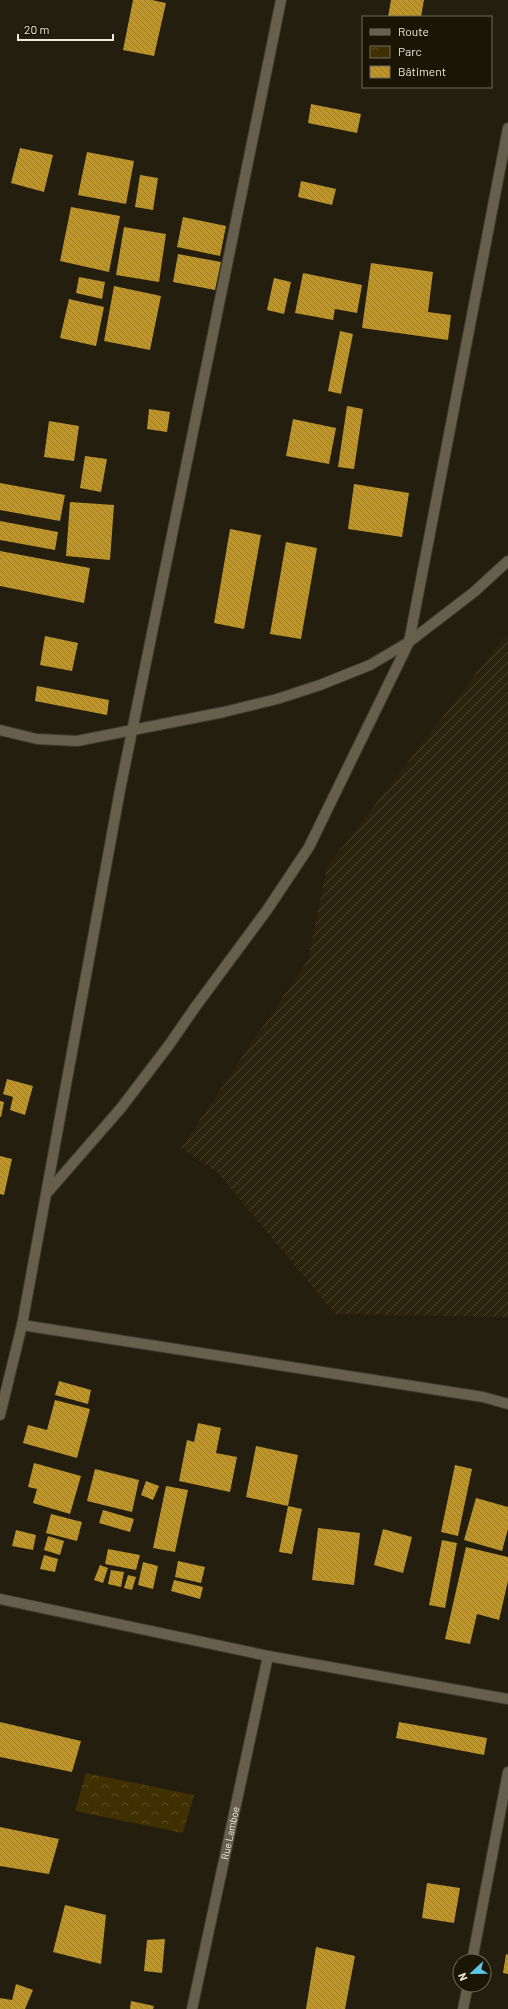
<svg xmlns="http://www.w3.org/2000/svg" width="508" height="2009" viewBox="0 0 508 2009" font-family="Barlow,sans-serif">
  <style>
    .industrial { fill: url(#industrial-furrows) }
    .park { fill: url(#park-crowns) }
    .building { fill: url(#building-back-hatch) }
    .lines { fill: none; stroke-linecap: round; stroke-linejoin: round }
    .street-casing { stroke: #3e3a31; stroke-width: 12 }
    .street { stroke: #665f4e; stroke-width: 10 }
    .labels { text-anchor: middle; stroke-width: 4; stroke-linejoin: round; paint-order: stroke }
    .street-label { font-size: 10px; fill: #ede9df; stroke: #1b1506 }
  </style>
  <defs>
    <pattern id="industrial-furrows" width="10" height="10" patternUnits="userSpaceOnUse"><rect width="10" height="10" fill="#2c230e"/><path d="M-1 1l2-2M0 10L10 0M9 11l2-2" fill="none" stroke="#4b4331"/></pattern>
    <pattern id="park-crowns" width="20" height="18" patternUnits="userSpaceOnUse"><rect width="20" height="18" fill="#402f00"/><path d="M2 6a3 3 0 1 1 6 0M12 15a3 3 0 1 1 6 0" fill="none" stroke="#5c4d25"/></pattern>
    <pattern id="building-back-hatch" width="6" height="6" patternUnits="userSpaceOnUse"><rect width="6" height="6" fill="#bd9529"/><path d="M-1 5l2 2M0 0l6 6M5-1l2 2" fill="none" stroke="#9a7d31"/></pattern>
  </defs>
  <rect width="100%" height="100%" fill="#241e0f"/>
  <path class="industrial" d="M506,635H508V1317L335,1314L218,1173L181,1148L308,960L327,867Z"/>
  <path class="park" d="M86,1773L194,1795L183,1833L75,1811Z"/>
  <path class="building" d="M133,0H152L166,3L154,56L123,50Z
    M391,0H424L421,17H388Z
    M311,104L361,114L357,133L308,123Z
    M20,148L53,155L44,192L11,183Z
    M87,152L134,161L126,204L78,195Z
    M140,175L158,178L153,210L135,207Z
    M301,181L336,189L332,205L298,197Z
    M71,207L120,216L109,272L60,261Z
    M183,217L226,226L220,256L177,247Z
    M124,227L166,234L159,282L116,275Z
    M178,254L221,262L215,290L173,282Z
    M371,263L433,272L428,312L451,315L448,340L362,328Z
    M303,273L362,285L357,313L335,309L333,320L295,313Z
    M79,277L105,282L102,299L76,293Z
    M274,278L291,282L284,314L267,310Z
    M114,286L161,296L150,350L104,341Z
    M69,299L104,307L96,346L60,338Z
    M340,331L353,334L341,394L328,391Z
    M347,406L363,409L354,469L338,467Z
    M149,409L170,412L167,432L147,429Z
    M293,419L336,428L329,464L286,456Z
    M49,421L79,426L74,461L44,457Z
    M85,456L107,459L101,492L80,488Z
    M0,483L65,495L60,521L0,510Z
    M354,484L409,493L402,537L348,529Z
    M70,502L114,505L110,560L66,556Z
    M0,521L58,532L55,550L0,540Z
    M230,529L261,535L244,629L214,623Z
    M286,542L317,548L301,639L270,634Z
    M0,551L90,568L84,603L0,586Z
    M45,636L78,643L72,671L40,665Z
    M37,686L109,700L107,715L35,701Z
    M7,1079L33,1086L25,1115L10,1110L13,1097L3,1094Z
    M0,1101L4,1102L1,1117H0Z
    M0,1156L12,1159L4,1195L0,1194Z
    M59,1381L91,1390L88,1404L55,1395Z
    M55,1400L90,1409L77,1458L23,1443L28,1425L47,1430Z
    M198,1423L221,1428L216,1453L237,1457L230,1492L179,1481L187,1440L194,1442Z
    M256,1446L298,1455L288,1506L246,1497Z
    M34,1463L81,1476L70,1514L33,1503L37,1489L28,1487Z
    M455,1465L472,1469L458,1536L441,1532Z
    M95,1469L139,1480L132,1512L87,1501Z
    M146,1481L159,1486L153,1500L141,1495Z
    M166,1486L188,1490L175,1552L153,1548Z
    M476,1498L508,1507V1529L502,1551L464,1540Z
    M288,1506L302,1509L292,1554L279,1552Z
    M103,1510L134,1519L130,1532L99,1523Z
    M51,1514L82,1522L77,1541L46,1533Z
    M318,1528L360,1533L354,1585L312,1580Z
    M383,1529L412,1537L403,1573L374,1565Z
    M16,1530L36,1535L33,1550L12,1546Z
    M48,1536L64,1541L60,1555L44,1550Z
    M442,1540L457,1543L445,1608L429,1605Z
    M466,1547L508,1557V1581L499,1620L477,1614L470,1644L445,1639Z
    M108,1549L140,1555L136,1570L105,1564Z
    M44,1555L58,1559L55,1572L40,1569Z
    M178,1561L205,1567L201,1583L175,1577Z
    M143,1562L158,1566L153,1589L138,1585Z
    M100,1565L108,1568L103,1583L94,1580Z
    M111,1570L124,1572L121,1587L108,1584Z
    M128,1575L136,1577L132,1590L124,1588Z
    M174,1580L203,1587L200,1599L171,1591Z
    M0,1722L81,1741L72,1772L0,1757Z
    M399,1722L487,1738L484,1755L396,1738Z
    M0,1827L59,1839L49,1874L0,1866Z
    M427,1883L460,1888L454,1923L422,1918Z
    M65,1905L106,1915L101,1964L53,1952Z
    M165,1939L162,1973L144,1971L147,1940Z
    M316,1947L355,1956L345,2009H306Z
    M506,1954L508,1955V1974L503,1973Z
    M16,1984L33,1990L25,2009H0V1998L12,2000Z
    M131,2001L154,2006L153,2009H130Z"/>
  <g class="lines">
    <g class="street-casing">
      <g id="street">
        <path d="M0,730L37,739L77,741L224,712L277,699L320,685L370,665L409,642L474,592L508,561"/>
        <path d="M47,1193L121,1108L169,1045L196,1006L267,910L309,847L409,642L508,128"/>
        <path d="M22,1325L483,1397L508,1404"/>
        <path d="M0,1415L22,1325L120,790L281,0"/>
        <path d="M0,1599L268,1656L508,1699"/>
        <path d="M472,1961L508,1772"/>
        <path id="s1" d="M192,2009L268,1656"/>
        <path d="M463,2009L468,1985"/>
      </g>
    </g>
    <use href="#street" class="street"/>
  </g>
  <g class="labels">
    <g class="street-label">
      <text dy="4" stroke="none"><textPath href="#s1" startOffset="180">Rue Lamboe</textPath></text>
    </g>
  </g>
  <rect x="362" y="16" width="130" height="72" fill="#1b1506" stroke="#6f6a5d"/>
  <rect x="370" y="29" width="20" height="6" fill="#665f4e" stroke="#6f6a5d"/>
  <text x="398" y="36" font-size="12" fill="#ede9df">Route</text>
  <rect x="370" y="46" width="20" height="12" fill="url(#park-crowns)" stroke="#6f6a5d"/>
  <text x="398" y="56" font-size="12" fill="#ede9df">Parc</text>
  <rect x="370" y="66" width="20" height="12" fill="url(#building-back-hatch)" stroke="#6f6a5d"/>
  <text x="398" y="76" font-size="12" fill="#ede9df">Bâtiment</text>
  <g transform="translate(472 1973) rotate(248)"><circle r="19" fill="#1b1506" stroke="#6f6a5d"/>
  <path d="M0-3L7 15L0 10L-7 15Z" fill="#5bc8e7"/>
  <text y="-6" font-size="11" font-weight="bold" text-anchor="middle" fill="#ede9df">N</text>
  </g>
  <path d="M18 34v6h95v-6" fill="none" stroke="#ede9df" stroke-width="2"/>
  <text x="24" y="34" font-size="12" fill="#ede9df" stroke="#1b1506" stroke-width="3" paint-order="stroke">20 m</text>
</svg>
